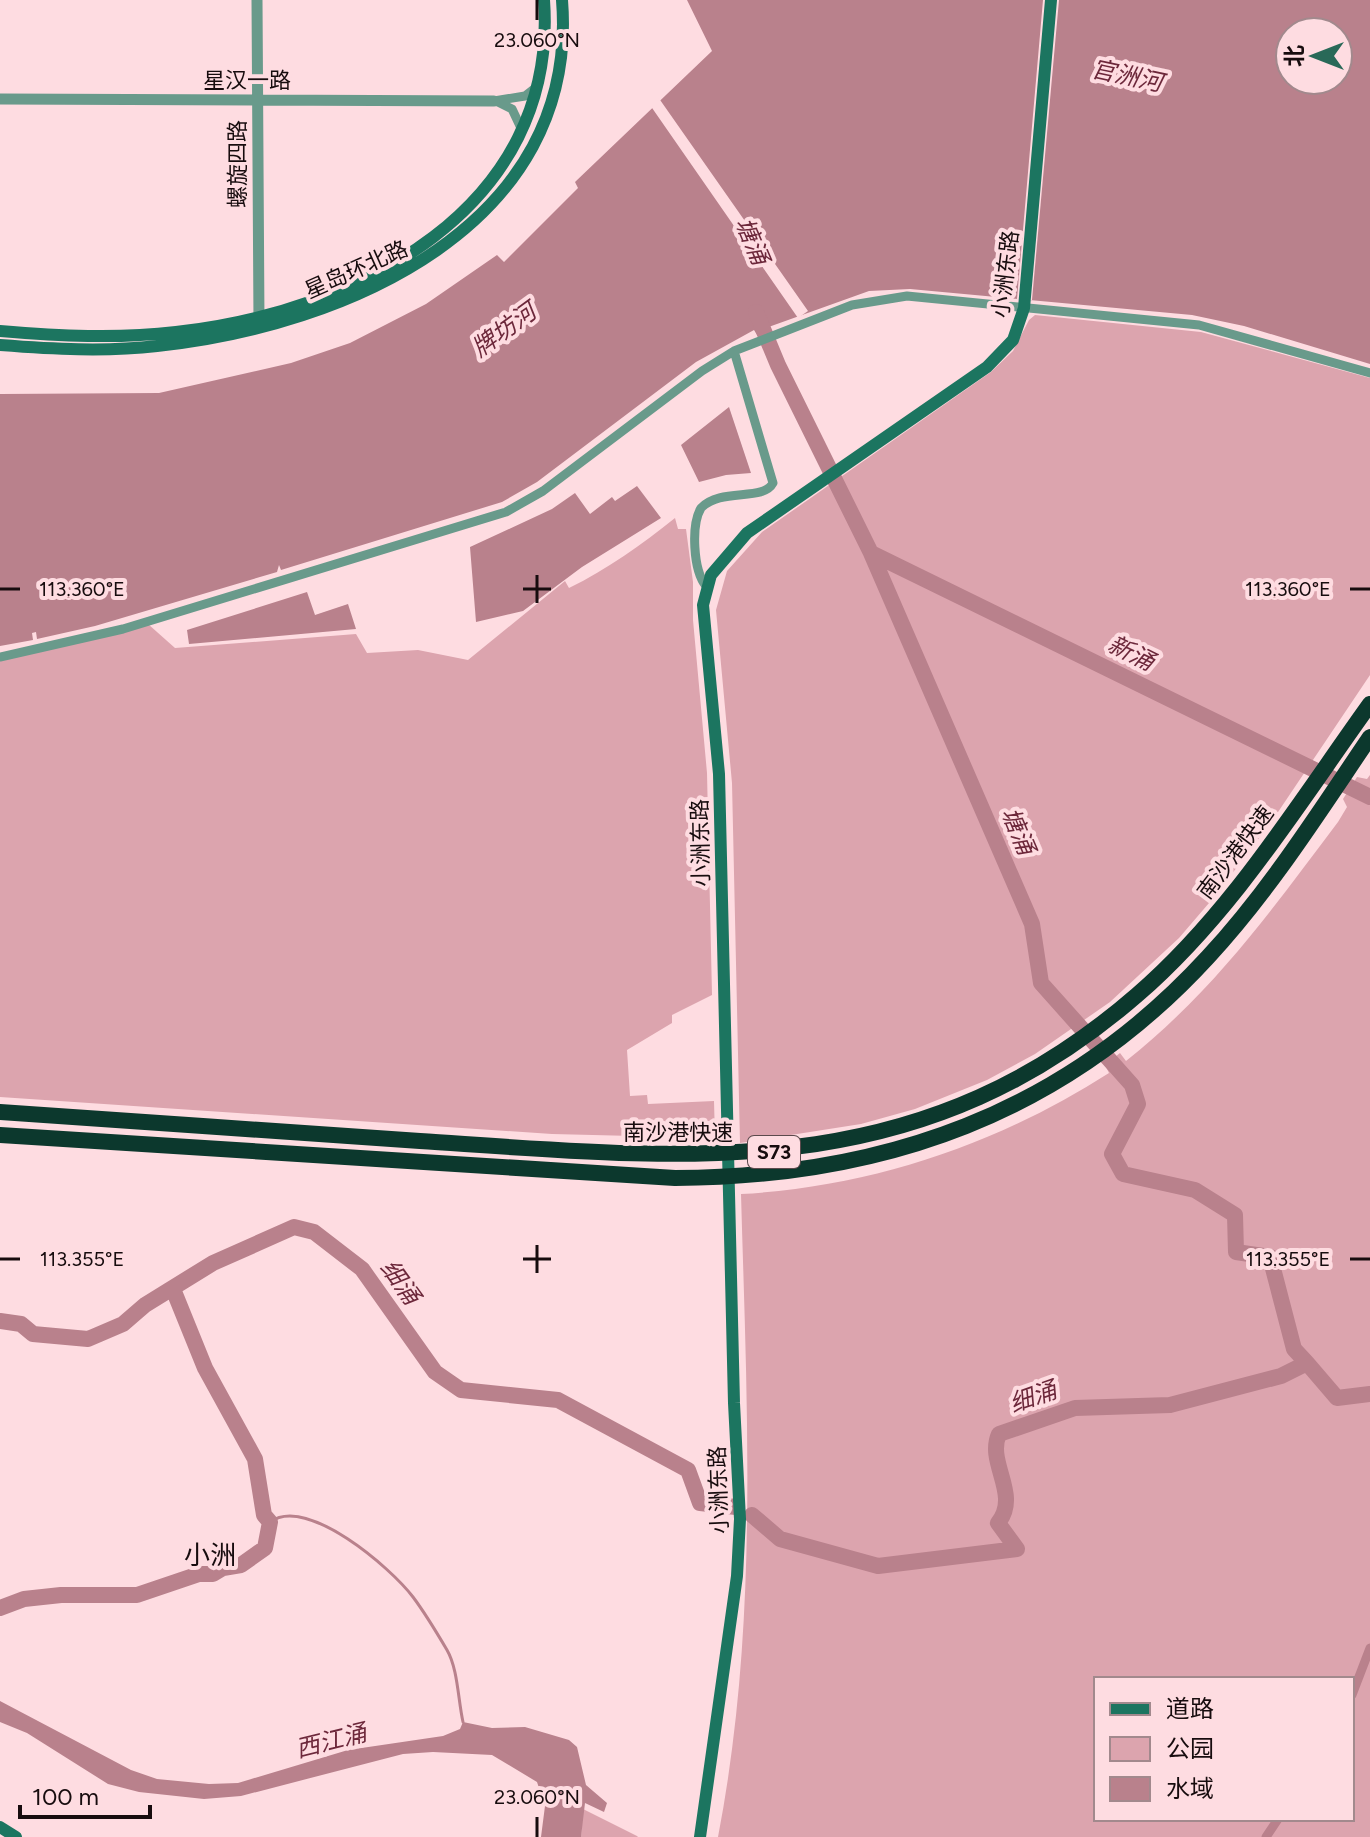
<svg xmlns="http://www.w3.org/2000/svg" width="1370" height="1837" viewBox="0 0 1370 1837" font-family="Figtree,'Noto Sans SC',sans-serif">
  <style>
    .green { fill: #dca4ae; fill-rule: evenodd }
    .water { fill: #b9818c; fill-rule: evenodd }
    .pier { fill: #fedce1 }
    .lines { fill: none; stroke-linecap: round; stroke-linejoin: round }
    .stream { stroke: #b9818c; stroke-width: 3 }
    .canal { stroke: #b9818c; stroke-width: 9 }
    .river { stroke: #b9818c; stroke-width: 16 }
    .minor { stroke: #699a8b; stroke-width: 9 }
    .tertiary { stroke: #699a8b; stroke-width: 11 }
    .secondary { stroke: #1c7560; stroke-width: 12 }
    .motorway { stroke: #0c382d; stroke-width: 16 }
    .ticks { fill: none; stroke: #170c0e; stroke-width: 3 }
    .labels { text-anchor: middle; stroke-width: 8; stroke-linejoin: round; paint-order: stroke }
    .shield { fill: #fedce1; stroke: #5c4a4d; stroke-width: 2 }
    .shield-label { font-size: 20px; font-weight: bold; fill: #170c0e }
    .street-label { font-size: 22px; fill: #170c0e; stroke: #fedce1 }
    .water-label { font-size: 24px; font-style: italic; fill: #6d283b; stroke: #fedce1 }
    .quarter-label { font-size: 26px; fill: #170c0e; stroke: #fedce1 }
    .ticks-label { font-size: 20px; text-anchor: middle; fill: #170c0e; stroke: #fedce1; stroke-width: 8; stroke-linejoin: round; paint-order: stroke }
  </style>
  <rect width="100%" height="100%" fill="#fedce1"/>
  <path class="green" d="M1035,315L1201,332L1370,378V675L1272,821L1215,896L1179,938L1110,1002L1035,1054L987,1080L915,1109L861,1124L740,1143L732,783L716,610L727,571L762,532L991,372L1013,351L1029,320Z
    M675,518L678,529H686L693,582V620L707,773L712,995L672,1015V1023L627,1050L630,1096L647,1095L648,1104L714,1101L715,1138L552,1134L0,1097V660L148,624L175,648L356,634L367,653L418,650L468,660L565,581L569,588C608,569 641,545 675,518Z
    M1370,775V1837H718C759,1624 747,1409 741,1194C873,1187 998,1144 1109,1073L1105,1065L1120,1053L1126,1061C1216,989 1270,912 1338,822L1347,807L1343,799L1357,777L1367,779ZM1352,1679V1819H1096V1679Z
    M583,1809L637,1836L638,1837H581Z"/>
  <path class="water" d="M687,0H1370V364L1244,326L1192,315L910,289L869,291L763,329L766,349L754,330L696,362L537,482L502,502L281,570L279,565L277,572L95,626L37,639L36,632L32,633L33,640L0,646V394L159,393L291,363L350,343L426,304L497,255L504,262L578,188L575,182L712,51ZM1290,32H1338V80H1290Z
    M729,407L751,473L726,475L699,482L681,445Z
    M637,486L661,518L582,567L523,611L476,622L470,547L552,509L575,493L590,514L612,497L615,501Z
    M307,592L315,615L348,604L356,629L189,644L187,630Z
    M0,1701L131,1770L157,1779L209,1784L238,1783L348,1750L443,1736L460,1729L463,1722L492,1728L525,1727L569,1740L577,1747L586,1785L607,1803L604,1812L585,1803L581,1837H541L545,1806L537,1782L492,1755L433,1752L403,1754L241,1796L204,1799L139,1792L108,1784L27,1733L0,1722Z"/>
  <path class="pier" d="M1043,0H1059L1032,300L1017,299Z
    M658,97L808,311L798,318L650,105Z"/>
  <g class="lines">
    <path class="stream" d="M270,1522C307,1495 391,1568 413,1597C425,1613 437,1633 447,1650C458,1669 458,1700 463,1722"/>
    <path class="canal" d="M1352,1695L1370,1648
      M1266,1837L1278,1819"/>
    <path class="river" d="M756,312L778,365L871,553L1032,924L1041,983L1132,1085L1138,1104L1112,1154L1123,1174L1195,1190L1235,1215L1236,1252L1270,1257L1294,1349L1307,1363
      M871,553L1370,797
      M0,1321L21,1324L33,1334L88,1339L123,1324L145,1305L213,1263L294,1227L314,1232L362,1269L435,1372L461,1390L558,1400L688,1470L700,1503L736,1507
      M752,1515L780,1539L878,1566L1017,1549L998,1523C1021,1494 986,1463 999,1434L1075,1408L1170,1405L1281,1376L1307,1363L1337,1398L1370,1394
      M0,1608L24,1599L61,1595H137L199,1574H213L223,1568L241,1565L265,1548L270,1522L264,1515L255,1459L205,1368L173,1289"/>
    <path class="minor" d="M494,101L525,96L534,89
      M498,102L512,109L521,128
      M706,586C693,570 691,525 701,508C721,487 763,502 773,483L734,351
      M0,657L123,629L506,512L543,491L702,371L734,351L852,305L907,296L1199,325L1370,373"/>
    <path class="tertiary" d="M257,0L259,323
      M0,99L494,101"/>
    <path class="secondary" d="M0,331C59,336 117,339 176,332C357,312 559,209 544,0
      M0,345C52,349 105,352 157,346C345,326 580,226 562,0
      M0,1827L16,1837
      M700,1837L737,1576L740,1519L734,1403L719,774L703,605L711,575L747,533L987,367L1013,340L1024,308L1051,0"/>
    <path class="motorway" d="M0,1112C140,1122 280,1131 420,1141C689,1159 916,1187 1137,995C1231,914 1298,804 1370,704
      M0,1135L675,1178C884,1177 1064,1114 1208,957C1270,890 1319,812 1370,737"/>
  </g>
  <path class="ticks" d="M537,0V20M537,575V603M0,589H20M523,589H551M1350,589H1370M537,1245V1273M0,1259H20M523,1259H551M1350,1259H1370M537,1817V1837"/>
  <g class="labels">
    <rect class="shield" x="748" y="1136" width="52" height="32" rx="6"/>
    <g class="shield-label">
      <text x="774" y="1159">S73</text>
    </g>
    <g class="street-label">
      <text x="247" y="88">星汉一路</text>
      <text transform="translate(237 164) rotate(-90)" y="8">螺旋四路</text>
      <text transform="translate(356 269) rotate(-24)" y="8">星岛环北路</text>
      <text transform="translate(1005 274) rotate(-83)" y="8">小洲东路</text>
      <text transform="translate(700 843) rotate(-91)" y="8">小洲东路</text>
      <text transform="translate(1235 852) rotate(-53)" y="8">南沙港快速</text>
      <text x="678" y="1140">南沙港快速</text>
      <text transform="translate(718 1490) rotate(-92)" y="8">小洲东路</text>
    </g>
    <g class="water-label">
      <text transform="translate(1127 76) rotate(12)" y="8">官洲河</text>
      <text transform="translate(752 241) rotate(67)" y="8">塘涌</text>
      <text transform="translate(504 330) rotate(-36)" y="8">牌坊河</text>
      <text transform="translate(1131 653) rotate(26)" y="8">新涌</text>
      <text transform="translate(1018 831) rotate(67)" y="8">塘涌</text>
      <text transform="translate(400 1282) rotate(54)" y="8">细涌</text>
      <text transform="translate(1033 1397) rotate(-19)" y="8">细涌</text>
      <text transform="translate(331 1741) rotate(-14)" y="8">西江涌</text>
    </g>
    <g class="quarter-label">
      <text x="210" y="1564">小洲</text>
    </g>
  </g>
  <g class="ticks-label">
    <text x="537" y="47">23.060°N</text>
    <text x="1288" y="596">113.360°E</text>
    <text x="82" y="596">113.360°E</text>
    <text x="1288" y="1266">113.355°E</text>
    <text x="82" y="1266">113.355°E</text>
    <text x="537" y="1804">23.060°N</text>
  </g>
  <rect x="1094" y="1677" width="260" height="144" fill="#fedce1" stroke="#a2898d" stroke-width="2"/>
  <rect x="1110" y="1703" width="40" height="12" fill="#1c7560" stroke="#a2898d" stroke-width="2"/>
  <text x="1166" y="1717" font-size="24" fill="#170c0e">道路</text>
  <rect x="1110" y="1737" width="40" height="24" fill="#dca4ae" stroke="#a2898d" stroke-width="2"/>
  <text x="1166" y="1757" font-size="24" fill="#170c0e">公园</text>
  <rect x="1110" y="1777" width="40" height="24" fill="#b9818c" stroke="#a2898d" stroke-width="2"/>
  <text x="1166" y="1797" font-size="24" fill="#170c0e">水域</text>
  <g transform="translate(1314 56) rotate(270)"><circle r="38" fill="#fedce1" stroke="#a2898d" stroke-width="2"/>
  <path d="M0-6L14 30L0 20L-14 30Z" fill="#296958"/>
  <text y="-12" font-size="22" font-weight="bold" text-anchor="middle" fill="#170c0e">北</text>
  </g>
  <path d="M20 1805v12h130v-12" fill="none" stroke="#170c0e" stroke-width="4"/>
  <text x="32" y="1805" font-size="24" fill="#170c0e" stroke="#fedce1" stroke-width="6" paint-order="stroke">100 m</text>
</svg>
